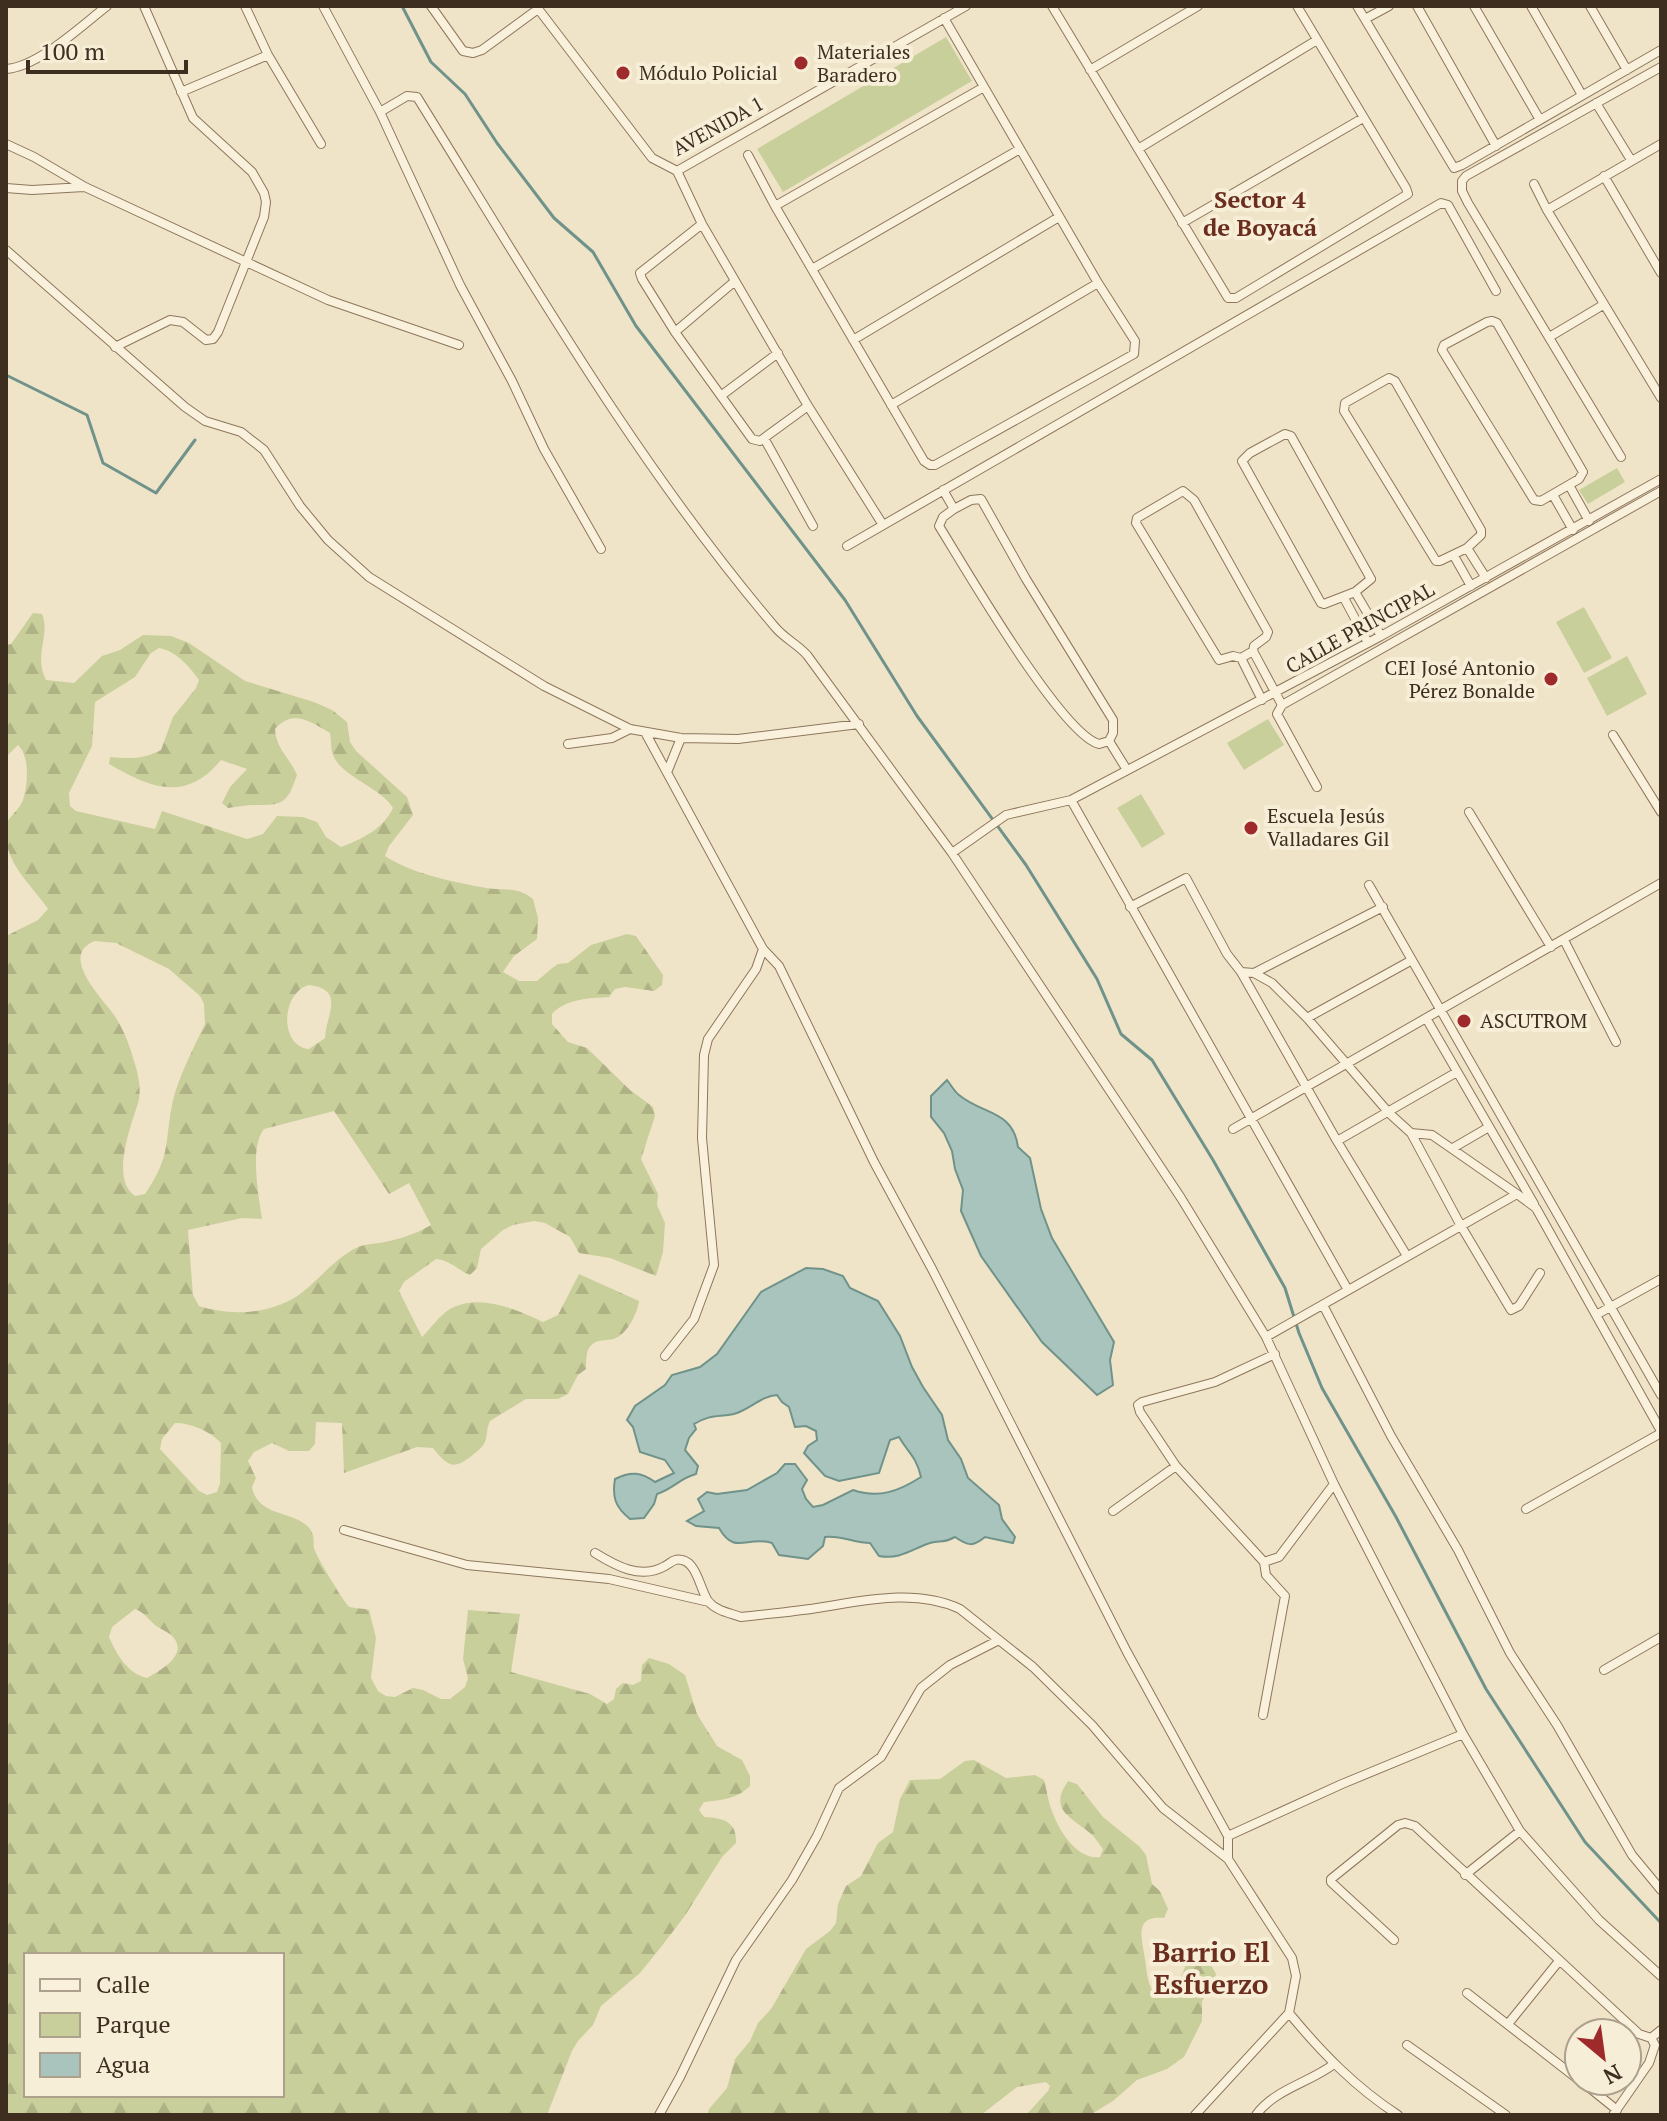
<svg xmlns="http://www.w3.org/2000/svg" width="1667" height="2121" viewBox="0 0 1667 2121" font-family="'PT Serif',serif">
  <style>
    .forest { fill: url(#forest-firs); fill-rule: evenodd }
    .green { fill: #c9cf9b }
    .water { fill: #a9c4bc; stroke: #6f938a; stroke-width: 2 }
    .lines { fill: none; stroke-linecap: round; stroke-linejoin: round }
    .stream { stroke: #6f938a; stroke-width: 3 }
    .minor-casing { stroke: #8d765c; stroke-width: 10 }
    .minor { stroke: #faf1dc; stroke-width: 8 }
    .poi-dot { fill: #9e2a2b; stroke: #f7eed8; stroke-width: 3 }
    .labels { text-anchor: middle; stroke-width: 8; stroke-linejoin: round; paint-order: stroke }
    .poi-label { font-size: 20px; fill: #3d2e20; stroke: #f7eed8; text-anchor: start }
    .street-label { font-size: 20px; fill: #3d2e20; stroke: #f7eed8 }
    .quarter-label { font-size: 24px; font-weight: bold; fill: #6b2e1e; stroke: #f7eed8 }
    .district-label { font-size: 28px; font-weight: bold; fill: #6b2e1e; stroke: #f7eed8 }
  </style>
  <defs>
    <pattern id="forest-firs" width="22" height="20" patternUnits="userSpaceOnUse" patternTransform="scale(2)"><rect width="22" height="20" fill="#c9cf9b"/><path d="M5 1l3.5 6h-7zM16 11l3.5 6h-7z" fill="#aeb285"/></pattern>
  </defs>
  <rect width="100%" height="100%" fill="#f0e4c8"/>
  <path class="forest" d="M33,613L42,614C51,635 33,655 46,680L74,683L102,656L120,650L143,635L171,636L189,643L245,681L314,702L332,710L347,722L350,742L356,751L407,797L413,815L389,846L385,856C412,874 454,882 486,888C504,891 517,886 533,899L538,918L537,939L514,956L503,972L519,981H537L551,969L558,964L568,963L591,945L627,934L636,936L663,975L662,985L654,991L625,987L615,989L609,997C590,998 565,999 552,1014V1024L568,1042L587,1048L630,1090L653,1107L655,1116L641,1159L658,1194L657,1205L665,1223L663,1252L656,1276L610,1258L579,1253L570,1237L545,1223L534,1221L513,1225L503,1230L481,1249L477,1268L470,1275C457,1270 452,1261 436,1259L404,1282L399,1291L422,1337C431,1328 440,1315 450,1309C480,1293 515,1309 543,1322L558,1315L579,1274L639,1301C638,1312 627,1334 616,1338C607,1342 594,1337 588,1350C586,1355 586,1364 586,1369L578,1375L568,1394L558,1399H526L490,1421C487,1427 487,1433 486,1439C484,1446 479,1450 474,1454C454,1470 449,1468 433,1448L417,1447L344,1473L342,1423L316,1422L315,1444L309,1451H289L272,1443L254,1452L248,1461L256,1478L252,1487C258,1518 296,1510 310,1529C315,1536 313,1541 314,1548C315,1554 345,1605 350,1607C356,1609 363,1608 369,1610L376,1638L371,1678L378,1691L386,1696L395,1697L413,1688L423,1690L441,1699H450L465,1687L468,1678L463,1659L468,1610L520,1614L511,1672L590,1694L607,1704L614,1699L616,1689L623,1683L633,1685L641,1681L642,1665L649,1658L669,1664L685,1675L697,1714L717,1746L742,1760L750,1776V1786C737,1799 722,1800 704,1802L699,1810L704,1817C723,1818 737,1821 736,1843L722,1857L684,1917L661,1947L640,1973L601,2006L593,2025L578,2041L572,2051L547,2115H6V936L38,920L48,909C32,885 10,869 6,839C3,815 16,817 23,800C28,785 30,756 18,745L6,757V645L11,644ZM159,648C176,651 189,666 199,680L196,688L173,717L161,750C144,759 130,759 110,757L109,764C150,788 186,803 221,760L247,769L230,787L222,803L228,808C237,807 246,805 254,805C283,805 287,804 297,775C290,758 276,749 275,729C293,709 309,721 330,733C331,739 331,747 332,752C339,777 380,786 393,808C383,829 362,839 341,847L326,837L317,822L303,817L277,816L263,834L247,839L162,811L155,829L76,811L70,806L69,793L92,746L95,702L135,677L151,653ZM95,941L116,943L169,969L200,996L204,1004L205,1024C194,1047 177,1080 172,1105C164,1147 171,1155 145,1194L135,1196C110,1179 131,1126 138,1103C142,1091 138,1072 134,1061C130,1046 123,1028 114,1015C102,998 58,955 95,941ZM309,985C346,990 326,1014 325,1038L309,1049C278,1045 282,992 309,985ZM334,1111L389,1194L409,1183L431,1225C414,1235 399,1239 380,1243C371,1244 364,1244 356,1248C336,1258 321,1277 304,1291C276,1314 233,1317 199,1306L193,1295L188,1230L242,1218L262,1219C259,1197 249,1147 264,1129ZM175,1423C191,1423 210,1431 221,1443L220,1483L217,1492L207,1495L199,1491L160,1449L162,1439ZM135,1609C145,1613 147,1618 155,1625C160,1629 167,1631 172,1636C190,1654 161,1670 147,1678C127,1673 117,1655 109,1637L112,1627ZM26,1955H282V2095H26Z
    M974,1760L1006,1778L1035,1775L1044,1780C1047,1790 1048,1802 1052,1811C1059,1831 1077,1860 1100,1857L1103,1849C1099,1844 1095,1837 1090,1833C1071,1817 1048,1810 1068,1781L1077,1784L1103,1817L1140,1847L1146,1855L1152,1884L1160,1891L1168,1909L1164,1918C1133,1915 1142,1939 1145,1959C1147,1973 1147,1984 1156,1996C1179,1994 1182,1973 1190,1954L1199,1950L1206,1956L1216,1974L1214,1983L1202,2001V2021L1184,2057L1167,2069L1137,2080L1113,2101L1090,2115H1026L1048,2091L1050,2086L1046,2082L1017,2087L981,2115H707L709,2109L727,2088L735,2059L750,2041L758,2023L771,2009L806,1949L830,1931L836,1923L838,1904L846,1886L861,1876L878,1843L893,1832L900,1799L910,1780L940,1779L965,1761Z"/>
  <path class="green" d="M946,37L972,81L783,192L757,149Z
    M1617,468L1625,482L1588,504L1579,490Z
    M1584,607L1612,658L1584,673L1556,622Z
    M1627,656L1647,694L1607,716L1587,678Z
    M1268,719L1284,745L1244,770L1227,743Z
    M1141,794L1165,834L1142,848L1117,808Z"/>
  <path class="water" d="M947,1080C951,1085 954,1091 959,1095C983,1115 1013,1110 1018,1147L1030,1158L1041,1209L1052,1238L1114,1342L1110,1360L1113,1385L1097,1395L1042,1342L981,1256L961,1211L963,1190L955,1169L952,1151L944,1133L931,1117V1096Z
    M806,1268L823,1269L843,1276L850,1288L878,1301L900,1336L912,1367L923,1387L942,1415L948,1440L961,1459L968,1478L999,1505L1002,1519L1015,1537L1013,1543L985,1537C973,1547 968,1546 955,1537C942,1544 941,1540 930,1543C912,1549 900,1560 879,1556L870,1543C854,1543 841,1535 825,1537L823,1546L808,1559L779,1555L772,1543C747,1535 735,1556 719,1528L696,1526L687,1521L704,1511L698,1499L707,1492L717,1494L747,1490L777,1473L785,1464H795L807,1480L802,1489L806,1499L813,1507L823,1505L853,1490C879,1499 899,1491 921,1477C916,1456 909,1454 899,1437L890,1440L879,1473L839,1481L825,1476L804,1453L808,1446L817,1440L816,1431L806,1426L795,1427L789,1407L782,1402L777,1395C762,1396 751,1408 737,1413C721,1418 712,1413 694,1424L696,1429L689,1438L685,1450L698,1466L696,1474C680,1478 673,1489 657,1494L654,1504L644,1518L630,1519C615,1507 612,1497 615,1479C631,1471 641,1472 655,1482L674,1473L665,1460L640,1452L633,1427L627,1420L635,1406L665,1385L672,1375L700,1367L717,1354L761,1292Z"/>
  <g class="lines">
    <path class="stream" d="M402,6L431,62L465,94L497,143L554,218L593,252L636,326L845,600L917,716L1026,865L1097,979L1121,1034L1152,1060L1213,1160L1285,1288L1299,1333L1322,1388L1396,1517L1486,1689L1585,1842L1661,1923
      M6,375L87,415L103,463L156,493L195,440"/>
    <g class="minor-casing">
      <path id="minor" d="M245,6L268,55L321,144
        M323,6L380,112L460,285L512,381L544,449L601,549
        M431,6L463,51L473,53L482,50L538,9
        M536,6L652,158L677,171L966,6
        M1052,6L1228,298H1236L1408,194L1406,188L1297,6
        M1357,6L1454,168L1462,165L1661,50
        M1417,6L1496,146
        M1474,6L1540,120
        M1531,6L1582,95
        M1590,6L1627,70
        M1365,19L1389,6
        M6,69C38,67 81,26 107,6
        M1090,70L1198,6
        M181,92L268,55
        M1596,103L1631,160
        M380,112L407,96L417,97C529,277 637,465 775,627C784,638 797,644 807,655L952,853L1181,1198L1266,1337L1334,1484L1463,1734L1520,1831L1599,1920L1661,1976
        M6,144L34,157L85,187L328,300L459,345
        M1661,144L1547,210L1661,398
        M1138,149L1317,40
        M748,155L775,206L924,461L930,465H935L1134,354L1135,341L1098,283L944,18
        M677,171L702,224L808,406L883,525
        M1604,176L1661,273
        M1534,184L1547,210
        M6,188L32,190L84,187
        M775,206L984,87
        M1182,223L1363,118
        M702,224L640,273L642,279L675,332L752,439L760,441L808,406
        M6,250L185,407L205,421L241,432L264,450L300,506L328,540L369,577L544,686L630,729L681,738L738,739L859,724
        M812,269L1020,149
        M1492,321L1497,323L1583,472L1579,479L1541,501L1534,500L1442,350L1444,345L1487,322Z
        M675,332L735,281
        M1551,336L1603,305
        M853,340L1059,217
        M115,347L170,320L183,322L206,340L213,339L218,332L264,217L266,202L264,193L252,172L193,118L144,6
        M1389,378L1395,381L1481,530V535L1467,548L1440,561H1436L1344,411L1345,403Z
        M722,395L778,353
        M891,405L1098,283
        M1285,434L1291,436L1371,579L1355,592L1324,604L1321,603L1242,461L1250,453Z
        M764,438L813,526
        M1621,457L1468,203L1462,191V181L1466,176L1661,67
        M1569,485L1589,521
        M943,490L954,509L943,517L939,526C964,566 1061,734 1099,744L1109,741L1113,733V720L1026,579L981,499L971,500L954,509
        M1183,491L1194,500L1268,632L1266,637L1254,646L1253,651L1241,658L1233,656L1219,660L1136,523L1137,518Z
        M1553,495L1573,530
        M847,546L1441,203L1448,205L1496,291
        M1467,548L1486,578
        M1454,556L1471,586
        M1355,592L1381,636
        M1344,598L1368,643
        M1253,651L1282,705L1277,714L1317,787
        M1241,658L1262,700
        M1282,705L1661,491
        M646,734L763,949L779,966L874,1162L932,1269L1127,1652L1228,1836
        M1613,735L1661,812
        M1109,741L1127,770
        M568,744L612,738L630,729
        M668,770L681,738
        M1071,800L1381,636L1661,479
        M1469,812L1551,947
        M952,853L1006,815L1071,800L1348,1290
        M1369,885L1661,1395
        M1130,907L1186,878L1227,954L1241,972L1254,973L1383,907
        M1564,940L1616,1042
        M1241,972L1337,1141L1407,1256
        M1254,973L1272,983L1307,1018L1389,1113L1411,1133L1461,1226L1511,1310L1519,1306L1540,1273
        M1307,1018L1412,960
        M1426,1018L1534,1204
        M1233,1129L1661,883
        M1337,1141L1457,1072
        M1453,1148L1489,1127
        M1517,1194L1536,1208L1661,1431
        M1323,1305L1391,1436L1458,1550L1510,1653L1557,1725L1632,1855L1661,1890
        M1596,1315L1661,1279
        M1266,1337L1517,1194L1432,1135L1411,1133
        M1275,1354L1215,1382L1142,1402L1138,1405L1140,1412L1176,1466L1264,1562L1279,1557L1334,1484
        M665,1356L694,1319L714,1265L702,1138L704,1055L708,1039L756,969L763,949
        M1526,1509L1661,1433
        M1113,1511L1176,1466
        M344,1530L467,1565L609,1579L709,1602
        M595,1553C616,1566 641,1580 665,1566C671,1563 674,1558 682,1560C697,1563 700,1589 708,1601C716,1611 730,1613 741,1617C766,1614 792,1612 817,1608C863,1601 915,1588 960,1609L1033,1667L1092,1725L1163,1808L1228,1859
        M1604,1670L1661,1637
        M1263,1715L1285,1596L1266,1575L1264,1562
        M1465,1875L1520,1831
        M1394,1940L1331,1882V1879L1398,1825L1405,1823L1415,1826L1639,2034L1651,2038L1661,2030
        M1467,1993L1579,2080
        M1289,2013C1322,2053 1355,2087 1398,2115
        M1508,2024L1559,1961
        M1407,2045L1506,2115
        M1581,2081L1617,2110
        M659,2115L680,2077L736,1960L792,1880L817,1836L839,1788L881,1757L921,1688L950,1665L999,1640
        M1195,2115L1289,2013L1296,1976L1292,1958L1228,1859V1836L1342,1784L1463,1734
        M1256,2115C1275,2089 1309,2083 1334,2064
        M1613,2115L1649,2063L1655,2045L1651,2038"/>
    </g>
    <use href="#minor" class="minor"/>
  </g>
  <g class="poi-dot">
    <circle cx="801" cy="63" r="8"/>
    <circle cx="623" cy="73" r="8"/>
    <circle cx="1551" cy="679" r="8"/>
    <circle cx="1251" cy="828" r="8"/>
    <circle cx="1464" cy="1021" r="8"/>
  </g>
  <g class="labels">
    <g class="poi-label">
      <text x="817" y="59">Materiales<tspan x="817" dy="23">Baradero</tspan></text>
      <text x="639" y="80">Módulo Policial</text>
      <text x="1535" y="675" text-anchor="end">CEI José Antonio<tspan x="1535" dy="23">Pérez Bonalde</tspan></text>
      <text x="1267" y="823">Escuela Jesús<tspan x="1267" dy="23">Valladares Gil</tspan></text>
      <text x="1480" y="1028">ASCUTROM</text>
    </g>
    <g class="street-label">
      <text transform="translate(718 126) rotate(-29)" y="7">AVENIDA 1</text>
      <text transform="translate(1360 628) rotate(-29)" y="7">CALLE PRINCIPAL</text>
    </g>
    <g class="quarter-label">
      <text x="1260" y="208">Sector 4<tspan x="1260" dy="28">de Boyacá</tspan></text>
    </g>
    <g class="district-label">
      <text x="1211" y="1962">Barrio El<tspan x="1211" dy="32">Esfuerzo</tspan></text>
    </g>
  </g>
  <rect width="1667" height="2121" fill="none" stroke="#3d2e20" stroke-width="16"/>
  <rect x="24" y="1953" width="260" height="144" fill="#f7eed8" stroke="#ada18e" stroke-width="2"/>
  <rect x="40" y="1979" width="40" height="12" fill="#faf1dc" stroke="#ada18e" stroke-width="2"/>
  <text x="96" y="1993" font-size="24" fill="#3d2e20">Calle</text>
  <rect x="40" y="2013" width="40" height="24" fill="#c9cf9b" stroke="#ada18e" stroke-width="2"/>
  <text x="96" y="2033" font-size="24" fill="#3d2e20">Parque</text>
  <rect x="40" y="2053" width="40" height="24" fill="#a9c4bc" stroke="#ada18e" stroke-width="2"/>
  <text x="96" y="2073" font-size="24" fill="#3d2e20">Agua</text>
  <g transform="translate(1603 2057) rotate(151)"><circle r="38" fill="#f7eed8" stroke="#ada18e" stroke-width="2"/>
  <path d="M0-6L14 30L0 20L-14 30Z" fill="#9e2a2b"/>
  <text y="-12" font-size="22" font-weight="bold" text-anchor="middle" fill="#3d2e20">N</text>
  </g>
  <path d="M28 60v12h158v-12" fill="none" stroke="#3d2e20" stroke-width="4"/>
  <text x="40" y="60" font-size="24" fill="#3d2e20" stroke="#f7eed8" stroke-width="6" paint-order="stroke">100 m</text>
</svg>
